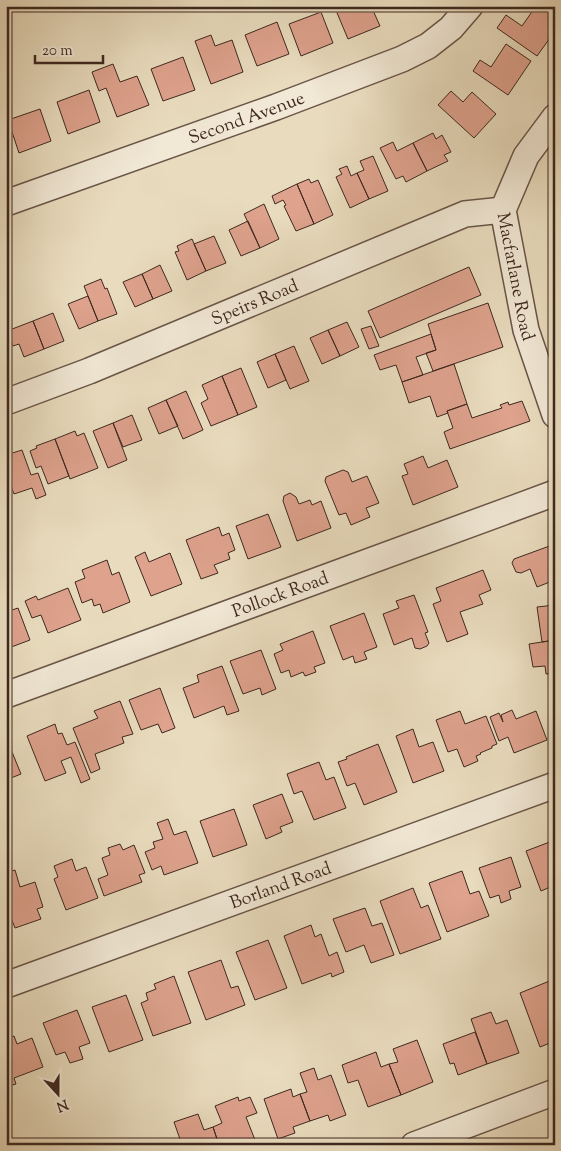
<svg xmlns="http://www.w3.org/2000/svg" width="561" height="1151" viewBox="0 0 561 1151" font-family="'Sorts Mill Goudy',serif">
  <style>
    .building { fill: #dea28d; stroke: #3e2820 }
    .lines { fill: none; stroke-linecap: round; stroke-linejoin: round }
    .minor-casing { stroke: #695548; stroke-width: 28 }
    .minor { stroke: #f1e8d5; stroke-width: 25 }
    .labels { text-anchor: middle; stroke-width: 4.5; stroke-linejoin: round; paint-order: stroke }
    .street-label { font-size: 18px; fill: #3e2820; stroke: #f1e8d5 }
  </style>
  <rect width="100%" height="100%" fill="#e9dcbe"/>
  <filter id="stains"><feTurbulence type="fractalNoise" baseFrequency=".004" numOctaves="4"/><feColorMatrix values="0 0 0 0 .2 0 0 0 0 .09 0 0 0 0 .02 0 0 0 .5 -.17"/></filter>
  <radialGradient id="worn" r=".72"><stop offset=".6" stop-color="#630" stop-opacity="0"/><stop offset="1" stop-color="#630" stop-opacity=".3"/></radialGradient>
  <path class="building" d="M338,6H371L380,26L348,39L335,8Z
    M536,6H550L555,10V31L537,56L497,28L506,15L522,26Z
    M321,12L333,43L301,56L289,24Z
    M277,22L289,54L257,66L245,35Z
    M211,35L215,46L232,40L243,72L211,84L195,41Z
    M506,44L531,61L508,95L473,71L480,60L491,67Z
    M183,57L195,90L163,101L151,69Z
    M113,64L120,82L137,76L149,105L117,117L106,88L99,91L92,72Z
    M89,90L100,122L68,134L57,102Z
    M451,91L463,102L472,92L496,114L474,138L438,105Z
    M40,109L51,141L19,153L8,120Z
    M433,133L436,139L442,135L451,152L444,155L448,161L427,171L413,143Z
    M393,142L397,151L413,143L427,171L406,182L403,176L396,179L380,148Z
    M373,156L388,191L369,199L357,173L364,170L360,161Z
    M347,166L351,176L357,173L369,199L350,208L336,177L342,174L339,169Z
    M309,179L311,183L318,180L333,215L314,224L297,184Z
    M297,184L314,224L296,231L284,206L286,205L283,200L275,204L272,196Z
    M264,204L279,239L260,248L244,214Z
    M248,221L260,248L241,256L229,230Z
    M214,236L226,263L206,271L194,244Z
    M192,239L206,271L187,280L175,252L179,251L177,246Z
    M160,265L172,291L153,299L142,274Z
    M469,267L481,295L380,338L368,311Z
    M142,274L153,299L135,307L123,282Z
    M101,279L105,289L107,288L117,314L98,321L84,286Z
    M88,296L98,321L79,329L68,304Z
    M488,303L503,347L433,371L426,353L436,350L428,324Z
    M53,313L64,341L44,349L33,321Z
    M33,321L44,349L24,357L19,344L13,346L7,331Z
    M347,322L359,347L340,356L328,330Z
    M371,326L379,346L369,349L361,329Z
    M328,330L340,356L322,364L310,338Z
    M431,334L436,350L416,357L423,375L402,382L396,365L380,370L374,355Z
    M294,346L309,381L290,389L275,354Z
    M275,354L286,380L268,388L257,362Z
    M454,364L467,404L447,411L448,413L437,417L430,396L409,403L402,382Z
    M241,368L257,407L238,415L222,376Z
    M222,376L238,415L211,426L201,403L208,399L202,385Z
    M186,391L203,430L183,439L166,400Z
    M166,400L178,426L159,434L148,408Z
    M522,401L530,421L450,449L444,432L453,428L447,411L467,404L472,418L502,408L500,405L508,402L509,405Z
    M132,415L142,440L123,447L113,423Z
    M113,423L127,460L108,468L93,431Z
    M75,431L77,436L84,433L98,468L70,479L55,439Z
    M55,439L69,476L48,484L41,466L36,468L30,451L37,448L36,446Z
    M22,450L31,475L38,473L46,495L36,499L32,488L14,494L6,474V455Z
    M423,456L428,468L447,460L458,487L413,505L402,476L408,474L404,464Z
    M343,470L348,472L352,482L367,476L379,503L366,508L370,517L351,525L346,513L339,515L325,481L326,477Z
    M290,493L296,497L299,504L310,500L312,505L321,501L331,528L297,541L283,501L284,496Z
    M268,514L281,547L248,559L236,526Z
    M219,527L222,536L229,533L235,550L228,553L230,559L214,565L218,573L201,579L186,540Z
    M555,544V580L537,587L530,569L521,573L516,572L512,563L514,559Z
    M145,552L149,562L170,553L182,584L151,596L135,557Z
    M107,560L112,575L119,572L130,602L103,613L100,604L94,606L92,599L82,603L75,582L85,578L82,570Z
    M483,570L491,590L479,595L483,604L460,612L468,634L447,642L433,604L441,601L436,588Z
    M68,588L81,620L48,633L41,615L32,618L25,601L36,596L38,600Z
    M414,595L428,632L425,633L429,643L427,646L420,649L415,648L412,638L394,645L383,614L399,608L396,601Z
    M555,605V640L542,642L537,607Z
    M18,608L30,640L6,649V612Z
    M364,613L377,647L364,652L367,659L355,663L353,656L343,660L330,626Z
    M313,631L325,663L314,667L316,672L305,676L303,672L291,677L289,670L281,673L274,654L283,650L280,644Z
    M555,640V673L546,674L545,666L533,667L529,644Z
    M261,650L276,689L262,695L260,688L243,694L230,661Z
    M222,666L239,711L227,715L224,706L194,718L183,688L199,682L197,675Z
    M160,688L175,728L162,733L158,724L141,730L129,700Z
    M120,701L133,734L122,737L124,743L95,754L100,769L91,773L73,728L98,718L94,711Z
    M512,710L516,719L536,711L547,740L514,753L508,737L499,741L490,717L499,713L503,722L501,715Z
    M460,711L465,724L486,716L497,744L492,746V748L480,753L481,754L476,756L478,761L464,767L457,749L448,752L436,720Z
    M55,724L58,734L62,733L67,745L75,742L90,779L81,783L71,757L61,761L66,773L45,781L27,736Z
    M413,729L419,747L433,742L444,771L413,783L396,736Z
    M8,742L21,774L6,780V743Z
    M378,744L397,792L364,805L355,783L347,786L338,762L347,759L346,757Z
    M319,762L326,780L334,777L346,808L314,820L302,791L294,794L287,774Z
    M282,794L293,822L280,827L282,832L266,839L253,805Z
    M234,809L247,845L213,857L200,821Z
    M168,819L174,835L186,831L198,863L164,875L161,866L152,870L145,852L155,848L153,842L163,839L157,823Z
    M555,840V885L541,891L526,851Z
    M120,844L123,850L134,845L145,873L139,875L142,882L104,896L98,879L108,875L102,858L110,855L108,848Z
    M511,857L521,887L509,891L511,899L501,903L499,895L490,898L479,868Z
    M72,859L76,871L86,867L98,898L66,910L54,879L58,877L54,866Z
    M15,870L20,887L35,882L43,907L37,909L41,919L15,928L8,910H6V873Z
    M462,871L470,894L479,891L489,916L447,932L429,883Z
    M413,888L421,908L428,905L441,939L400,954L380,901Z
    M365,908L372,926L382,923L394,955L371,963L364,945L346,952L333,919Z
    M311,925L315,937L321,934L329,956L337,952L344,972L332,977L331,973L302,984L284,936Z
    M268,940L287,988L255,1000L236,952Z
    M221,960L231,988L238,986L245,1005L206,1020L188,972Z
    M174,976L191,1023L153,1036L141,1003L148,1000L146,993L156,989L154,984Z
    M552,980L555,988V1041L540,1047L520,993Z
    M126,995L143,1040L109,1052L92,1007Z
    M77,1010L90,1043L79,1047L83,1059L70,1063L65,1052L56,1055L43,1023Z
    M491,1012L496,1024L507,1020L519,1053L487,1064L471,1019Z
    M475,1032L487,1064L458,1075L454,1063L450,1064L443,1044Z
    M14,1036L17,1044L32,1038L43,1067L14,1078L16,1084L6,1087V1039Z
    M417,1040L433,1082L401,1095L389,1064L398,1062L393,1049Z
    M376,1052L381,1067L389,1064L401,1095L368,1107L358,1080L348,1083L342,1065Z
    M314,1068L318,1080L331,1075L346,1115L330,1121L328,1115L310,1121L300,1094L307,1092L300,1073Z
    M291,1089L293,1097L300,1094L310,1121L293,1127L295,1133L278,1139L264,1099Z
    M238,1097L239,1101L250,1097L257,1113L246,1117L257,1145H219L213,1127L222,1123L215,1106Z
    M198,1114L204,1130L213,1127L219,1145H182L174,1122Z"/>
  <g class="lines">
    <g class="minor-casing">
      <g id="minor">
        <path id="s1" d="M555,117L526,156L503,210L526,330L555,415"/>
        <path id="s2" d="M6,203L276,107L402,59L428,46L451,28L470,6"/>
        <path id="s3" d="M6,402L89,371L465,214L503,210"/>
        <path id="s4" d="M6,695L555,493"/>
        <path id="s5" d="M6,985L555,785"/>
        <path d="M414,1145L555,1092"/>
      </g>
    </g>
    <use href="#minor" class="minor"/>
  </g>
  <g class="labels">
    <g class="street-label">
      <text dy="6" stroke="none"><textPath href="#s2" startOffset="255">Second Avenue</textPath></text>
      <text dy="6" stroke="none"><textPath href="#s1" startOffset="175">Macfarlane Road</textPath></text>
      <text dy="6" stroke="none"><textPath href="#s3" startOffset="268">Speirs Road</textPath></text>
      <text dy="6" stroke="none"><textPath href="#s4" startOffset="292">Pollock Road</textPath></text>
      <text dy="6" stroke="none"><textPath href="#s5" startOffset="292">Borland Road</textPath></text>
    </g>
  </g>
  <rect width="561" height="1151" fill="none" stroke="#e9dcbe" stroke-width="25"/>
  <rect x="8" y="8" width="546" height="1136" fill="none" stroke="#3e2820" stroke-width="2.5"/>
  <rect x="12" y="12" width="536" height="1126" fill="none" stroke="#3e2820"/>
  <g transform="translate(58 1094) rotate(159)" stroke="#f1e8d5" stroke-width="4" paint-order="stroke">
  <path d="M0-4L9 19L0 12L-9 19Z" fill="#3e2820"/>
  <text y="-8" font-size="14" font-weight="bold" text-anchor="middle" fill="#3e2820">N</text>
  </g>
  <path d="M35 55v8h68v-8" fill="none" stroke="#3e2820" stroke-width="2.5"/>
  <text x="42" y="55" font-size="15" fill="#3e2820" stroke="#f1e8d5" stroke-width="4" paint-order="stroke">20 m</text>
  <rect width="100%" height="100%" filter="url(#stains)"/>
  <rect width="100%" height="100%" fill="url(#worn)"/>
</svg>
